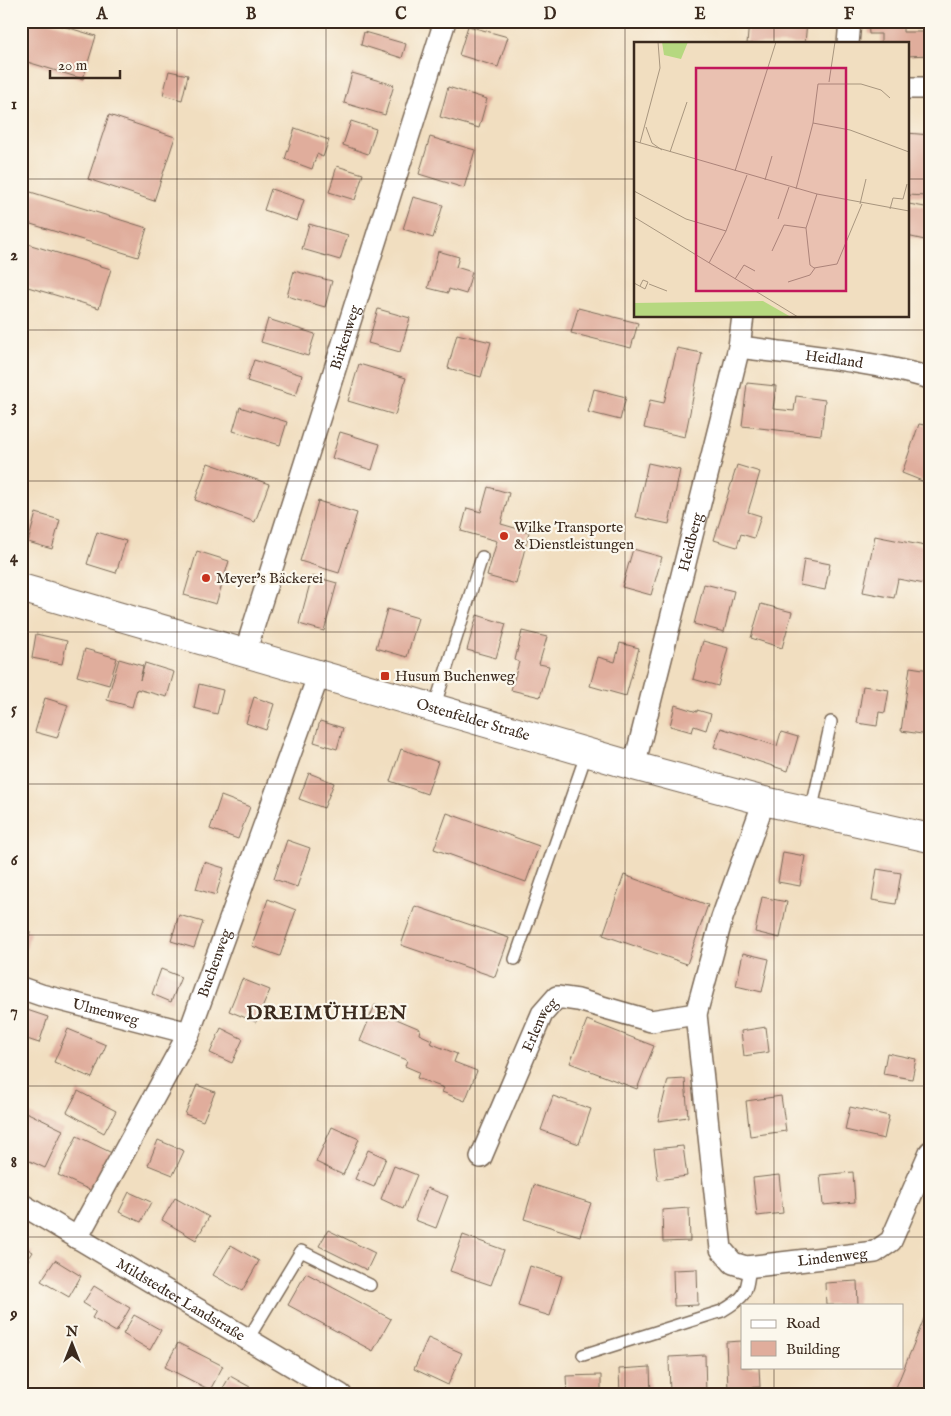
<svg xmlns="http://www.w3.org/2000/svg" width="951" height="1416" viewBox="0 0 951 1416" font-family="'IM FELL English',serif">
  <style>
    .building { fill: #e0ad9c }
    .lines { fill: none; stroke-linecap: round; stroke-linejoin: round }
    .lane-casing { stroke: #7b6957; stroke-width: 14 }
    .street-casing { stroke: #7b6957; stroke-width: 24 }
    .secondary-casing { stroke: #7b6957; stroke-width: 30 }
    .lane { stroke: #fff; stroke-width: 11 }
    .street { stroke: #fff; stroke-width: 21 }
    .secondary { stroke: #fff; stroke-width: 28 }
    .grid { fill: none; stroke: #3b2a1e; stroke-width: 1; stroke-opacity: 0.55 }
    .poi-dot { fill: #c8321e; stroke: #fbf7ec; stroke-width: 2 }
    .labels { text-anchor: middle; stroke-width: 4.5; stroke-linejoin: round; paint-order: stroke }
    .street-label { font-size: 15px; fill: #3b2a1e; stroke: #fbf7ec }
    .poi-label { font-size: 15px; fill: #3b2a1e; stroke: #fbf7ec; text-anchor: start }
    .district-label { font-size: 20px; font-weight: bold; letter-spacing: 1px; fill: #3b2a1e; stroke: #fbf7ec }
    .inset-road { fill: none; stroke: #a8967f; stroke-width: 1 }
    .view { fill: #c2185b; fill-opacity: 0.15; stroke: #c2185b; stroke-width: 2.5 }
    .inset-edge { fill: none; stroke: #3b2a1e; stroke-width: 2.5 }
    .neatline { fill: none; stroke: #3b2a1e; stroke-width: 2 }
    .grid-label { font-size: 16px; text-anchor: middle; font-weight: bold; fill: #3b2a1e }
  </style>
  <rect width="100%" height="100%" fill="#fbf7ec"/>
  <filter id="ink" filterUnits="userSpaceOnUse"><feTurbulence type="fractalNoise" baseFrequency=".02" numOctaves="2"/><feDisplacementMap in="SourceGraphic" scale="10" xChannelSelector="R" yChannelSelector="G"/><feConvolveMatrix kernelMatrix="1 2 1 2 8 2 1 2 1" color-interpolation-filters="sRGB"/></filter>
  <filter id="wash" filterUnits="userSpaceOnUse"><feTurbulence type="fractalNoise" baseFrequency=".0096" numOctaves="4" result="noise"/><feDisplacementMap in="SourceGraphic" scale="20" xChannelSelector="R" yChannelSelector="G"/><feGaussianBlur stdDeviation="1.12" result="paint"/><feColorMatrix in="noise" values="0 0 0 0 0 0 0 0 0 0 0 0 0 0 0 0 0 1.4 0 .05"/><feComposite in="paint" operator="in"/></filter>
  <g filter="url(#wash)">
    <rect width="100%" height="100%" fill="#f1dec0"/>
    <g id="blocks">
      <path class="building" d="M21,21H46L96,36L83,79L21,60Z
        M749,21H807L805,44H747Z
        M868,21H903V32H930V55L907,56V44H881V34H869Z
        M468,26L508,37L498,67L459,55Z
        M364,32L406,44L402,58L361,45Z
        M169,71L188,75L182,100L163,95Z
        M352,73L394,85L385,115L344,103Z
        M448,87L487,99L479,128L440,117Z
        M109,115L175,137L154,201L88,179Z
        M351,121L376,129L368,154L343,145Z
        M295,128L329,140L323,157L317,154L312,169L285,159Z
        M907,133L930,135V166H928L925,196L907,195Z
        M430,137L475,150L464,188L419,174Z
        M337,166L363,174L355,200L329,192Z
        M21,189L147,228L138,257L21,221Z
        M271,189L304,200L297,221L264,210Z
        M413,197L443,205L433,238L403,229Z
        M909,204L930,208L929,241L907,236V211Z
        M309,224L348,235L340,260L302,249Z
        M21,242L111,269L99,308L21,285Z
        M438,251L459,257L456,267L472,272L466,294L449,289L448,293L428,288Z
        M294,271L332,281L325,307L287,296Z
        M578,308L638,323L631,348L571,333Z
        M378,309L410,318L400,352L368,343Z
        M268,319L315,334L308,356L261,342Z
        M457,334L491,342L481,377L448,368Z
        M677,348L702,353L685,437L644,428L650,400L664,403Z
        M254,360L302,375L296,396L247,381Z
        M359,364L406,378L395,415L348,401Z
        M747,383L776,386L773,409L794,411L796,396L825,400L821,435L742,426Z
        M594,389L626,397L620,420L588,412Z
        M240,407L287,422L280,445L233,431Z
        M919,424L930,426V484L902,473Z
        M340,432L380,444L372,470L332,458Z
        M208,463L269,484L255,522L195,500Z
        M648,463L680,470L669,524L636,517Z
        M737,465L760,472L748,512L761,516L754,538L741,534L737,547L714,540Z
        M488,487L509,493L501,524L529,532L516,584L487,576L497,541L461,531L467,508L481,512Z
        M318,501L357,513L339,573L300,561Z
        M36,513L60,520L52,549L28,542Z
        M97,532L126,541L116,573L87,564Z
        M875,536L930,547V585L898,579L894,598L863,592Z
        M633,549L662,557L651,595L622,587Z
        M197,551L229,561L216,604L184,595Z
        M804,559L830,564L825,590L800,585Z
        M312,576L337,583L324,631L299,624Z
        M704,584L734,591L724,632L694,624Z
        M761,604L792,612L782,648L751,638Z
        M387,609L418,618L407,657L376,648Z
        M477,615L506,624L496,658L467,650Z
        M522,631L547,637L539,664L549,666L540,697L511,690L519,662L515,660Z
        M36,634L67,641L62,664L32,658Z
        M703,641L728,648L718,686L693,679Z
        M620,643L639,648L626,696L590,686L598,657L615,662Z
        M85,649L117,658L109,685L77,676Z
        M119,659L143,666L140,680L145,663L174,672L167,697L137,689L132,707L107,700Z
        M910,667L930,670L929,735L901,731Z
        M199,684L223,690L217,714L194,708Z
        M863,686L889,690L885,713L879,712L877,726L857,723Z
        M254,697L274,704L266,730L246,723Z
        M45,698L68,705L57,738L35,732Z
        M675,705L697,712V710L711,714L706,730L694,726L692,732L670,726Z
        M320,721L343,728L337,749L314,742Z
        M721,728L777,746L781,732L798,737L788,771L714,747Z
        M401,749L438,762L427,794L390,781Z
        M309,773L334,783L324,808L299,799Z
        M221,796L250,807L238,839L210,829Z
        M447,813L539,846L526,882L434,849Z
        M287,840L310,848L297,887L274,879Z
        M783,852L805,856L800,886L778,882Z
        M204,862L224,868L216,895L196,889Z
        M877,869L901,873L896,904L872,900Z
        M624,875L708,905L687,964L603,935Z
        M762,897L787,902L780,938L755,932Z
        M268,899L296,910L280,956L252,946Z
        M415,906L509,938L495,977L401,945Z
        M179,915L203,922L194,948L171,941Z
        M21,930L30,932L25,955H21Z
        M743,953L769,959L762,992L736,986Z
        M161,969L181,977L171,1002L152,994Z
        M242,979L270,990L256,1022L229,1011Z
        M929,993H930V1020L924,1019Z
        M375,1005L395,1013L394,1018L420,1029L419,1034L432,1040L430,1043L457,1054L454,1062L477,1071L465,1101L442,1092L444,1088L417,1078L419,1072L405,1066L407,1060L360,1041Z
        M21,1008L48,1017L39,1043L21,1037Z
        M587,1020L654,1046L637,1089L570,1063Z
        M766,1027L769,1052L744,1056L741,1031Z
        M221,1028L243,1039L232,1063L210,1053Z
        M68,1029L106,1045L92,1078L54,1062Z
        M887,1053L916,1059L912,1079L883,1074Z
        M685,1079L688,1117L658,1121L668,1080Z
        M197,1085L215,1092L203,1121L185,1114Z
        M78,1091L116,1111L104,1133L67,1112Z
        M553,1096L591,1109L579,1144L541,1130Z
        M781,1096L786,1131L750,1136L746,1101Z
        M850,1107L889,1116L884,1139L845,1130Z
        M26,1112L63,1130L45,1168L21,1157V1121Z
        M332,1127L359,1139L343,1175L316,1162Z
        M77,1136L112,1153L94,1192L58,1175Z
        M158,1140L184,1151L173,1175L148,1165Z
        M683,1146L687,1176L658,1180L654,1149Z
        M368,1150L386,1158L374,1187L355,1179Z
        M394,1166L417,1175L403,1209L381,1199Z
        M853,1172L855,1202L823,1205L820,1175Z
        M779,1175L783,1213L757,1216L753,1178Z
        M534,1185L591,1203L580,1236L524,1219Z
        M427,1188L448,1196L436,1228L415,1220Z
        M129,1192L151,1202L141,1222L119,1212Z
        M175,1198L209,1217L196,1240L162,1220Z
        M689,1208L690,1241L663,1242L662,1210Z
        M328,1230L375,1253L367,1270L319,1246Z
        M463,1235L504,1250L491,1285L450,1271Z
        M21,1245L33,1252L21,1271Z
        M231,1245L259,1261L242,1291L213,1275Z
        M55,1260L81,1276L69,1297L41,1281Z
        M530,1266L562,1276L550,1316L518,1306Z
        M697,1269L698,1305L674,1306L673,1270Z
        M306,1273L391,1319L373,1351L288,1305Z
        M857,1281L858,1305H826L825,1283Z
        M94,1286L130,1308L116,1332L92,1318L96,1311L83,1303Z
        M930,1304V1395H893Z
        M134,1315L161,1330L150,1350L123,1334Z
        M428,1338L462,1353L448,1385L414,1369Z
        M742,1341V1367H759L760,1387L728,1389L726,1342Z
        M178,1343L223,1366L210,1390L165,1367Z
        M705,1355L706,1395H670L669,1357Z
        M650,1367L651,1395H620L619,1369Z
        M601,1375V1395H567L566,1376Z
        M230,1376L259,1392L257,1395H219Z"/>
    </g>
  </g>
  <g filter="url(#ink)">
    <use href="#blocks" fill-opacity="0" stroke="#7b6957" stroke-width="1"/>
    <g class="lines">
      <g class="lane-casing">
        <path id="lane" d="M434,708L482,557
          M811,812L831,722
          M515,959L587,752
          M248,1339L301,1251L370,1285
          M583,1355L722,1311C747,1296 746,1294 750,1267"/>
      </g>
      <g class="street-casing">
        <g id="street">
          <path d="M848,44L850,21"/>
          <path d="M907,88H930"/>
          <path id="s1" d="M739,347C801,355 869,360 930,378"/>
          <path id="s2" d="M245,653L445,21"/>
          <path id="s3" d="M634,766L730,384L739,347L743,316"/>
          <path id="s4" d="M764,801L722,918L696,1014L721,1249L733,1263L746,1267L875,1252L891,1241L930,1152"/>
          <path id="s5" d="M21,988L41,995L189,1033"/>
          <path id="s6" d="M481,1157L542,1014L557,997L578,1000L651,1021L696,1014"/>
          <path id="s7" d="M21,1204L341,1395"/>
          <path id="s8" d="M77,1238L189,1033L319,674"/>
        </g>
      </g>
      <g class="secondary-casing">
        <g id="secondary">
          <path id="s9" d="M21,588L634,766L764,801L930,838"/>
        </g>
      </g>
      <use href="#lane" class="lane"/>
      <use href="#street" class="street"/>
      <use href="#secondary" class="secondary"/>
    </g>
  </g>
  <path class="grid" d="M177,21V1395M326,21V1395M475,21V1395M625,21V1395M774,21V44M21,179H635M907,179H930M774,316V1305M21,330H930M21,481H930M21,632H930M21,784H930M21,935H930M21,1086H930M21,1237H930M774,1367V1395"/>
  <g class="poi-dot">
    <circle cx="504" cy="536" r="5"/>
    <circle cx="206" cy="578" r="5"/>
    <rect x="380" y="671" width="10" height="10" rx="2.5"/>
  </g>
  <g class="labels">
    <g class="street-label">
      <text dy="5" stroke="none"><textPath href="#s2" startOffset="331">Birkenweg</textPath></text>
      <text dy="5" stroke="none"><textPath href="#s1" startOffset="96">Heidland</textPath></text>
      <text dy="5" stroke="none"><textPath href="#s3" startOffset="231">Heidberg</textPath></text>
      <text dy="5" stroke="none"><textPath href="#s9" startOffset="471">Ostenfelder Straße</textPath></text>
      <text dy="5" stroke="none"><textPath href="#s8" startOffset="308">Buchenweg</textPath></text>
      <text dy="5" stroke="none"><textPath href="#s5" startOffset="88">Ulmenweg</textPath></text>
      <text dy="5" stroke="none"><textPath href="#s6" startOffset="145">Erlenweg</textPath></text>
      <text dy="5" stroke="none"><textPath href="#s4" startOffset="579">Lindenweg</textPath></text>
      <text dy="5" stroke="none"><textPath href="#s7" startOffset="186">Mildstedter Landstraße</textPath></text>
    </g>
    <g class="poi-label">
      <text x="514" y="532">Wilke Transporte<tspan x="514" dy="17">&amp; Dienstleistungen</tspan></text>
      <text x="216" y="583">Meyer's Bäckerei</text>
      <text x="395" y="681">Husum Buchenweg</text>
    </g>
    <g class="district-label">
      <text x="327" y="1019">DREIMÜHLEN</text>
    </g>
  </g>
  <g transform="translate(634 42)">
    <rect width="275" height="275" fill="#f1dec0"/>
    <path d="M28,0H54L47,17L30,13ZM129,259L157,275H0V261Z" fill="#b6d880"/>
    <path class="inset-road" d="M195,40L201,0M179,81L216,88L275,110M12,85L18,101L28,108M0,99L183,152L275,169M6,101L26,26L24,0M36,110L53,60M101,129L142,0M131,138L138,114M162,147L179,81L184,42H227L247,48L256,56M0,149L52,177L92,189M183,152L172,186L176,223L180,226L203,222L228,162M226,162L232,137M256,167L259,156L269,157L273,142M0,175L164,275M144,177L155,145M138,209L150,183L172,186M75,221L92,189L113,133M101,237L110,223L121,229M154,240L176,233L181,226M0,241L11,247L14,240L9,238L6,244M15,242L33,249"/>
    <path class="view" d="M62,26H212V249H62Z"/>
    <rect width="275" height="275" class="inset-edge"/>
  </g>
  <rect width="951" height="1416" fill="none" stroke="#fbf7ec" stroke-width="55"/>
  <rect x="741" y="1304" width="162" height="65" fill="#fbf7ec" stroke="#aea59a"/>
  <rect x="751" y="1320" width="25" height="8" fill="#ffffff" stroke="#aea59a"/>
  <text x="786" y="1328" font-size="15" fill="#3b2a1e">Road</text>
  <rect x="751" y="1341" width="25" height="15" fill="#e0ad9c" stroke="#aea59a"/>
  <text x="786" y="1354" font-size="15" fill="#3b2a1e">Building</text>
  <g transform="translate(72 1344)" stroke="#fbf7ec" stroke-width="4" paint-order="stroke">
  <path d="M0-4L9 19L0 12L-9 19Z" fill="#3b2a1e"/>
  <text y="-8" font-size="14" font-weight="bold" text-anchor="middle" fill="#3b2a1e">N</text>
  </g>
  <path d="M50 70v8h70v-8" fill="none" stroke="#3b2a1e" stroke-width="2.5"/>
  <text x="58" y="70" font-size="15" fill="#3b2a1e" stroke="#fbf7ec" stroke-width="4" paint-order="stroke">20 m</text>
  <rect x="28" y="28" width="896" height="1360" class="neatline"/>
  <g class="grid-label">
    <text x="102" y="19">A</text>
    <text x="251" y="19">B</text>
    <text x="401" y="19">C</text>
    <text x="550" y="19">D</text>
    <text x="700" y="19">E</text>
    <text x="849" y="19">F</text>
    <text x="14" y="109">1</text>
    <text x="14" y="260">2</text>
    <text x="14" y="411">3</text>
    <text x="14" y="562">4</text>
    <text x="14" y="714">5</text>
    <text x="14" y="865">6</text>
    <text x="14" y="1016">7</text>
    <text x="14" y="1167">8</text>
    <text x="14" y="1319">9</text>
  </g>
</svg>
